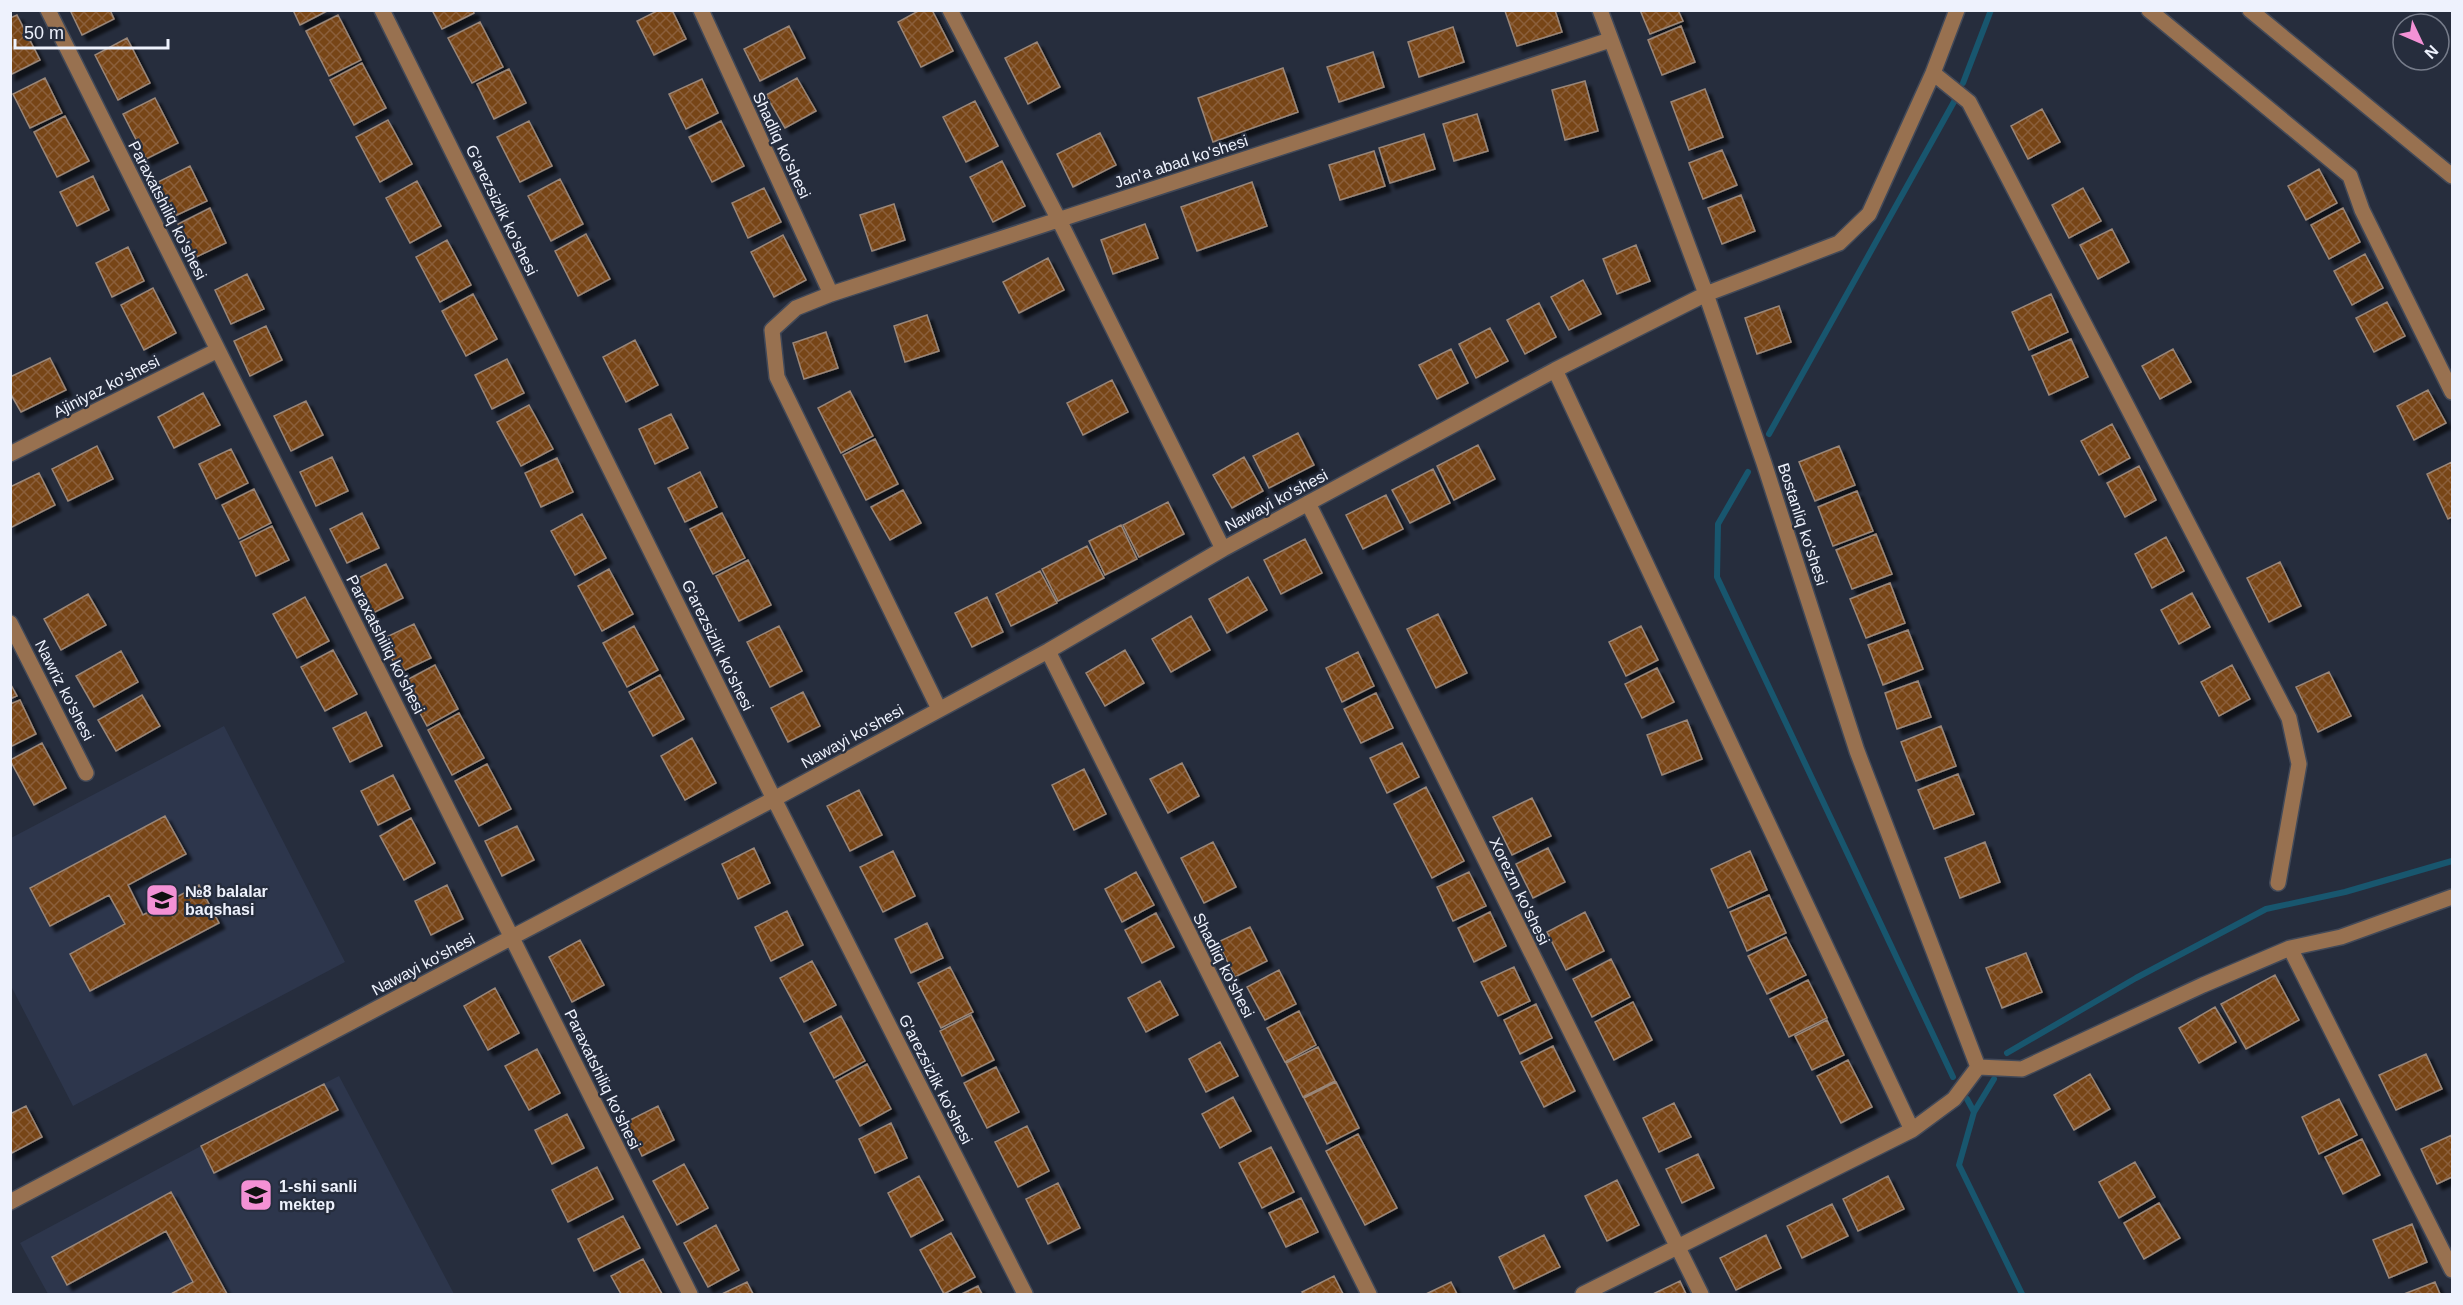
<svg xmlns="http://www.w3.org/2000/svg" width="2463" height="1305" viewBox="0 0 2463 1305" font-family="Arial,sans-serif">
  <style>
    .built { fill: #2d364c }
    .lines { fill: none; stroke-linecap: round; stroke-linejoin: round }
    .stream { stroke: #18566e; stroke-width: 6 }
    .building { fill: url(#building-cross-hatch); stroke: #9a8779; stroke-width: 1.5; filter: url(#shadow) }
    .minor-casing { stroke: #424958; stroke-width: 18 }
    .minor { stroke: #987150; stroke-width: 15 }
    .labels { text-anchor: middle; stroke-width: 4.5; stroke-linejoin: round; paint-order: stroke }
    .street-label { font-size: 16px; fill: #eef2fd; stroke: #262d3d }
    .poi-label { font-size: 16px; font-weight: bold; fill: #eef2fd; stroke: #262d3d; text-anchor: start }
  </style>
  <defs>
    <pattern id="building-cross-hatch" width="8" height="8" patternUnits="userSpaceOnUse" patternTransform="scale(1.5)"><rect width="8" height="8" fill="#774418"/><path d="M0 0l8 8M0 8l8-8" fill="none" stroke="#8b5f3a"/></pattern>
    <filter id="shadow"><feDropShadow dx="5.5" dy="5.5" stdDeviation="1.5" flood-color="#0009"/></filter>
  </defs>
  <rect width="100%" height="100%" fill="#262d3d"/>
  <path class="built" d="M224,726L345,962L73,1106L11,986V838Z
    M339,1076L454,1294H48L20,1243L201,1146Z"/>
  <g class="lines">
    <path class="stream" d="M1963,83L1991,10
      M1769,434L1955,100
      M1748,472L1718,524L1717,577L1953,1077
      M2007,1053L2136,978L2266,909L2345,892L2452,861
      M1994,1079L1974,1112L1959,1165L2022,1294
      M1967,1099L1974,1112"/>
  </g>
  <path class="building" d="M70,10H110L114,19L82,35Z
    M293,10H329L300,25Z
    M432,10H473L474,13L442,29Z
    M659,10H672L686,39L654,55L637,21Z
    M920,10H932L953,51L921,67L898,22Z
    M1555,10L1562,32L1517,46L1505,11Z
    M1640,10H1678L1683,21L1650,34Z
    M17,15L40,60L10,75V18Z
    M338,15L361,60L329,76L306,31Z
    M480,22L503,67L472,83L448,38Z
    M789,26L805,58L760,81L744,49Z
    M1681,26L1695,62L1662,75L1648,40Z
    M1453,27L1464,62L1419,77L1408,42Z
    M127,38L150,83L118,100L95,55Z
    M1037,42L1060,87L1028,104L1005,58Z
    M1373,52L1384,87L1339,102L1327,67Z
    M362,63L386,108L354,125L330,80Z
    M1283,68L1298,112L1213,142L1198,98Z
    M509,69L526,103L494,119L477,84Z
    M45,78L62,113L30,128L13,94Z
    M797,78L816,111L785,128L766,95Z
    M702,79L718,113L686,129L669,94Z
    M1585,81L1598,131L1565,140L1552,90Z
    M1705,89L1723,137L1689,150L1671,102Z
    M155,98L178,143L146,159L123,114Z
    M975,101L998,146L966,162L943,117Z
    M2042,109L2060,142L2028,159L2011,126Z
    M1477,114L1488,151L1454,161L1443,124Z
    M65,116L89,161L57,177L34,132Z
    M388,120L412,164L380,182L356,137Z
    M529,121L552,166L520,182L497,137Z
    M721,121L744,166L712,182L689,137Z
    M1100,133L1116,165L1073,187L1057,154Z
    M1424,134L1435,169L1390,183L1379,148Z
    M1722,150L1737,185L1703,199L1689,163Z
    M1374,151L1385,186L1340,200L1329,165Z
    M1002,161L1025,206L993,222L970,177Z
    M190,166L207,201L175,216L158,182Z
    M2319,169L2337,203L2306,220L2288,186Z
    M93,176L109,210L77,226L60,192Z
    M560,179L583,224L551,241L528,196Z
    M417,181L441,226L410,243L386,198Z
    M1252,182L1267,226L1197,251L1181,207Z
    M764,188L781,222L748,238L732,203Z
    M2083,188L2101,221L2069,238L2052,205Z
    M1741,195L1755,231L1722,244L1708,208Z
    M894,204L905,240L872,251L860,215Z
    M210,208L226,243L194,258L178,224Z
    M2343,208L2360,242L2329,259L2311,225Z
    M1145,224L1158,258L1113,274L1101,240Z
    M2112,229L2129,262L2098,279L2080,245Z
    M586,234L610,279L578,296L555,251Z
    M783,235L806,280L774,297L751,252Z
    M447,240L471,285L440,302L416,257Z
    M1636,245L1650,281L1617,294L1603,259Z
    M128,247L144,281L112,297L96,263Z
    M2365,254L2383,288L2352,305L2334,271Z
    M1048,258L1064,290L1019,313L1003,282Z
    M247,274L264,309L231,324L215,290Z
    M1583,280L1601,314L1569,330L1551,297Z
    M153,288L176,333L144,350L121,305Z
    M473,294L497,339L466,356L442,311Z
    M2051,294L2068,332L2029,350L2012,312Z
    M2387,302L2405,336L2374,352L2356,318Z
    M1539,303L1556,337L1525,354L1507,320Z
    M1779,306L1791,342L1757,354L1745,318Z
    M927,315L939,351L905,362L894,326Z
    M266,326L282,360L250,376L234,341Z
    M1490,328L1508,361L1476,378L1459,344Z
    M826,332L838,368L804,379L793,343Z
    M2071,339L2088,377L2049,395L2032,356Z
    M635,340L658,385L626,402L603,357Z
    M1451,349L1468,383L1437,399L1419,365Z
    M2173,349L2191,382L2160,399L2142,366Z
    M50,358L66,390L21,412L10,393V377Z
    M507,359L524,393L492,409L475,375Z
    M1112,380L1128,412L1083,435L1067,403Z
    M2428,390L2446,423L2414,440L2397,406Z
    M850,391L873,436L841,453L818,408Z
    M203,393L220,425L174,448L158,417Z
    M306,401L323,435L291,451L274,416Z
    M529,405L553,449L521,466L497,422Z
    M671,414L688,448L655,464L639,429Z
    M2112,424L2130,458L2099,475L2081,441Z
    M1298,433L1314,465L1269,488L1253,456Z
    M875,439L898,484L866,500L843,455Z
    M1478,445L1495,479L1454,500L1437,466Z
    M97,446L113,479L68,501L52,469Z
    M1839,446L1855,485L1815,501L1799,462Z
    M231,449L248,483L216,499L199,464Z
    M332,457L348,491L316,506L300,472Z
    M1244,457L1263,491L1232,508L1213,475Z
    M557,458L573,492L541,507L525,473Z
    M2452,462V517L2448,519L2427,474Z
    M2139,466L2156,500L2125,517L2107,483Z
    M1433,469L1450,503L1410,523L1392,490Z
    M700,472L717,507L685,522L668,488Z
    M39,473L55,505L10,528V487Z
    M254,489L271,523L239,539L222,505Z
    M903,490L921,523L890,540L871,507Z
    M1857,491L1873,531L1833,546L1818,507Z
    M1386,495L1403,529L1363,549L1346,515Z
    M1168,502L1184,534L1139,557L1123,525Z
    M362,513L379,548L347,563L330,529Z
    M722,513L745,558L713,574L690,529Z
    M582,514L606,558L575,575L551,531Z
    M1121,525L1137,559L1105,575L1089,541Z
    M272,526L289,560L256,576L240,542Z
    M1876,534L1892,574L1852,589L1836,550Z
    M2166,537L2184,571L2152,588L2135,554Z
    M1305,539L1322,573L1281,594L1264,560Z
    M1087,546L1104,578L1058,601L1042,569Z
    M748,560L771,605L739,621L716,576Z
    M2280,562L2301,606L2269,622L2247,578Z
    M386,564L403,598L371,614L354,580Z
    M609,569L633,614L602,631L578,586Z
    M1040,571L1057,603L1011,626L996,594Z
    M1248,577L1267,610L1227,633L1209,599Z
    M1890,583L1905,623L1866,638L1850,599Z
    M2192,593L2210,627L2179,644L2161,610Z
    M88,594L106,625L61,650L44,619Z
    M305,597L329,641L297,658L273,614Z
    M987,597L1003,632L972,647L955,613Z
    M1438,614L1467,673L1436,688L1407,629Z
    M1191,616L1210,650L1171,672L1152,639Z
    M414,624L431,658L399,673L382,639Z
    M634,626L658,670L627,687L603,643Z
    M779,626L802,671L770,687L747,642Z
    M1641,626L1658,660L1626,676L1609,642Z
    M1908,630L1923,669L1883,685L1868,645Z
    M333,650L357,694L325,711L301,667Z
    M1125,650L1144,683L1105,706L1086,673Z
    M121,651L138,682L94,707L76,676Z
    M1358,652L1374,686L1342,702L1326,668Z
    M435,665L458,709L427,726L403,682Z
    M2232,665L2250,699L2219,716L2201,682Z
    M1657,668L1674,702L1642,718L1625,684Z
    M2329,672L2351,716L2318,732L2296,687Z
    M660,675L684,719L653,736L629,692Z
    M1918,681L1931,717L1897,729L1885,693Z
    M10,683L17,696L10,699Z
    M803,692L820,726L788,742L771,708Z
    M1376,693L1393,728L1361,743L1344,709Z
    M142,695L160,726L116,751L98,720Z
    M20,700L36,734L10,747V704Z
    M366,712L382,746L350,762L333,728Z
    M459,713L484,758L452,775L428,730Z
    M1687,720L1702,759L1662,775L1647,735Z
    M1941,726L1956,766L1916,781L1901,742Z
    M692,738L716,783L685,800L661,756Z
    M42,743L66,788L34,805L10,760Z
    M1402,743L1419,777L1387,793L1370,758Z
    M1182,763L1199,796L1168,813L1150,779Z
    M487,764L511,809L479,826L455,781Z
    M1084,769L1106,814L1074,830L1052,785Z
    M1958,774L1974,814L1934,829L1918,790Z
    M393,775L410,809L378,825L361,791Z
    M1426,787L1464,861L1432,878L1394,804Z
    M859,790L882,835L850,851L827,806Z
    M1532,798L1551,836L1512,855L1493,817Z
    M165,816L186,854L128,885L143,915L199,885L219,923L90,991L70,954L125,924L109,895L50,926L30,888Z
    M411,818L435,863L404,880L380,836Z
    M517,826L534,860L502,876L485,841Z
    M1213,842L1236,887L1204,903L1181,858Z
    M1985,842L2000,882L1960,898L1945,858Z
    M754,848L770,883L738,899L722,864Z
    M1548,848L1565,882L1533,898L1516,864Z
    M893,851L915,896L883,912L860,867Z
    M1750,851L1767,890L1728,908L1711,869Z
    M1136,872L1154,905L1122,922L1105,889Z
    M1469,872L1486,906L1453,921L1437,887Z
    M447,885L463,919L431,935L415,901Z
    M1769,895L1786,933L1747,951L1730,912Z
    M787,911L803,945L771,961L755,927Z
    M1490,912L1506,946L1474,962L1458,928Z
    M1585,912L1604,951L1566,970L1547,932Z
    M1156,913L1174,947L1142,963L1125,930Z
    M927,923L943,958L911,973L895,939Z
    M1250,927L1267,961L1235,977L1218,942Z
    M1786,937L1806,975L1767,994L1748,956Z
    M580,940L604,985L572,1002L549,957Z
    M2026,953L2042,992L2002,1008L1986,968Z
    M1611,959L1630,997L1592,1017L1573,979Z
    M812,961L836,1005L804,1022L780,978Z
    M950,967L973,1012L941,1028L918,983Z
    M1514,967L1530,1001L1498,1016L1481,982Z
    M1279,970L1296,1004L1265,1020L1247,987Z
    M2275,975L2299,1020L2246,1049L2221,1004Z
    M1808,980L1827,1018L1789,1037L1770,999Z
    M1160,981L1178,1015L1146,1032L1128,998Z
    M495,988L519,1033L488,1050L464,1006Z
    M1633,1002L1652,1040L1614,1060L1595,1022Z
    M1536,1004L1552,1038L1520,1054L1504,1020Z
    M2215,1007L2236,1042L2199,1063L2179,1028Z
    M1299,1011L1316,1045L1285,1062L1267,1028Z
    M971,1015L994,1060L962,1076L940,1031Z
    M841,1016L865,1061L834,1078L810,1033Z
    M1827,1020L1844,1055L1812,1070L1795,1036Z
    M1220,1042L1238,1076L1206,1092L1189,1059Z
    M1553,1046L1575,1091L1544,1107L1521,1062Z
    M1318,1047L1335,1081L1303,1097L1286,1063Z
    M537,1049L560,1093L529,1110L505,1066Z
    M2426,1054L2442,1089L2396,1110L2379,1075Z
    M1848,1060L1872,1107L1841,1123L1817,1076Z
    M867,1064L891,1109L860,1126L836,1081Z
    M996,1067L1019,1112L987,1128L964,1083Z
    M2090,1074L2110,1109L2074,1130L2054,1095Z
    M1336,1082L1359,1128L1327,1144L1304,1098Z
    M324,1084L338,1110L214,1173L201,1146Z
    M1233,1097L1251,1131L1220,1148L1202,1114Z
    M2339,1099L2357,1135L2319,1154L2302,1117Z
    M1674,1103L1691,1137L1659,1152L1643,1118Z
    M26,1106L42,1137L10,1154V1114Z
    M658,1106L674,1140L642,1156L626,1122Z
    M567,1114L584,1148L552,1164L535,1130Z
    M891,1123L907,1158L875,1173L859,1139Z
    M1027,1126L1049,1171L1018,1187L995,1142Z
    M1358,1134L1397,1208L1365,1225L1326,1151Z
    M2452,1135V1177L2437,1184L2421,1149Z
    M2362,1139L2380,1175L2343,1194L2325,1157Z
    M1271,1147L1294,1192L1262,1208L1239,1163Z
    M1698,1154L1714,1188L1682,1203L1666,1169Z
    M2135,1162L2155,1197L2119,1218L2099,1182Z
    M684,1164L708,1208L677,1225L653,1181Z
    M597,1167L613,1199L568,1222L552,1190Z
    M919,1176L943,1220L911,1237L888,1193Z
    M1888,1176L1904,1209L1858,1231L1843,1199Z
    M1617,1180L1639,1225L1607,1241L1585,1196Z
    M1058,1183L1080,1228L1048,1244L1026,1199Z
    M171,1192L227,1294H171L193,1282L166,1231L67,1285L52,1257Z
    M1301,1198L1318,1232L1286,1247L1269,1213Z
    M2159,1203L2180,1238L2144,1259L2124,1223Z
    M1832,1204L1848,1236L1802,1258L1787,1226Z
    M623,1216L640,1248L594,1271L578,1239Z
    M2412,1224L2427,1262L2389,1278L2373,1240Z
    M716,1225L739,1270L708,1287L684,1243Z
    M951,1233L975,1277L944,1294L920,1250Z
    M1544,1235L1560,1267L1514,1289L1499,1257Z
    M1766,1235L1781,1268L1736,1290L1720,1258Z
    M643,1259L662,1294H621L611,1276Z
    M1334,1276L1343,1294H1304L1302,1292Z
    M1680,1281L1686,1294H1653Z
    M747,1282L753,1294H722Z
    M1451,1282L1457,1294H1426Z
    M2435,1282L2440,1294H2404Z
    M978,1286L982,1294H962Z"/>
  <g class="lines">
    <g class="minor-casing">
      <path id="minor" d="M48,10L690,1294
        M382,10L774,799L1025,1294
        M701,10L831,294
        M950,10L1059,220L1223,549
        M2149,10L2350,176L2362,210L2452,392
        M2250,10L2452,176
        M1933,73L1969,102L2289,718L2299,764L2278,883
        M1555,370L1912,1130
        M10,454L218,350
        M1308,503L1701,1294
        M10,623L86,773
        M1048,651L1369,1294
        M939,709L777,377L772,330L796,308L831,294L1610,40
        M2290,948L2452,1270
        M1978,1067L2022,1069L2203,985L2290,948L2341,937L2452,897
        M10,1202L774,799L1048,651L1223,549L1555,370L1706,294L1839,243L1869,214L1933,73L1957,10
        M1583,1294L1912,1130L1954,1099L1978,1067L1857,751L1764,463L1706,294L1600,10"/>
    </g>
    <use href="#minor" class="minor"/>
  </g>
  <defs>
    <g id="school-square" transform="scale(1.725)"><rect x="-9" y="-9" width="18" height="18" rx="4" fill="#f391d5" stroke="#262d3d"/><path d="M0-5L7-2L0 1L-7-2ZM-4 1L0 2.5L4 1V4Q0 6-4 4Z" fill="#111"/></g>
  </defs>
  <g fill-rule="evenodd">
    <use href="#school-square" x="162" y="900"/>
    <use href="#school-square" x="256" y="1195"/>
  </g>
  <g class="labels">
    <g class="street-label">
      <text transform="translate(782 145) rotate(65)" y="6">Shadliq ko'shesi</text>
      <text transform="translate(1181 161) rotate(-18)" y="6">Jan'a abad ko'shesi</text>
      <text transform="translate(168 210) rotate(63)" y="6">Paraxatshiliq ko'shesi</text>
      <text transform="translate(502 210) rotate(64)" y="6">G'arezsizlik ko'shesi</text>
      <text transform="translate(106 386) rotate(-27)" y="6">Ajiniyaz ko'shesi</text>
      <text transform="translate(1276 500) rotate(-28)" y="6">Nawayi ko'shesi</text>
      <text transform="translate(1803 524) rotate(72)" y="6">Bostanliq ko'shesi</text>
      <text transform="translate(386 644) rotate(63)" y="6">Paraxatshiliq ko'shesi</text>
      <text transform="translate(718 645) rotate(64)" y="6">G'arezsizlik ko'shesi</text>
      <text transform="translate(65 690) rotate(63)" y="6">Nawriz ko'shesi</text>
      <text transform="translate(852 736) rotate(-29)" y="6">Nawayi ko'shesi</text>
      <text transform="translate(1520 891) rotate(64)" y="6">Xorezm ko'shesi</text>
      <text transform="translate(423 964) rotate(-28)" y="6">Nawayi ko'shesi</text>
      <text transform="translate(1224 965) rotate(63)" y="6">Shadliq ko'shesi</text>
      <text transform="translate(603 1079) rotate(64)" y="6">Paraxatshiliq ko'shesi</text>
      <text transform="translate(936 1079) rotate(63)" y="6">G'arezsizlik ko'shesi</text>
    </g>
    <g class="poi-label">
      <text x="185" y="897">№8 balalar<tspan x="185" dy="18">baqshasi</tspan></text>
      <text x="279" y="1192">1-shi sanli<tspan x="279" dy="18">mektep</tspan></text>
    </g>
  </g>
  <rect width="2463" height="1305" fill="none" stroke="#eef2fd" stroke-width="24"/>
  <g transform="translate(2421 42) rotate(134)"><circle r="28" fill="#262d3d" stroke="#767c8a" stroke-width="1.5"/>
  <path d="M0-4.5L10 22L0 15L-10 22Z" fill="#f391d5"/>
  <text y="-9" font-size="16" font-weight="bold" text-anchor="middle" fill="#eef2fd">N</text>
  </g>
  <path d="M15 39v9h153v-9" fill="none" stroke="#eef2fd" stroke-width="3"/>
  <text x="24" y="39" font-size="18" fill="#eef2fd" stroke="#262d3d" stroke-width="4.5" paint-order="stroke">50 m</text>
</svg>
